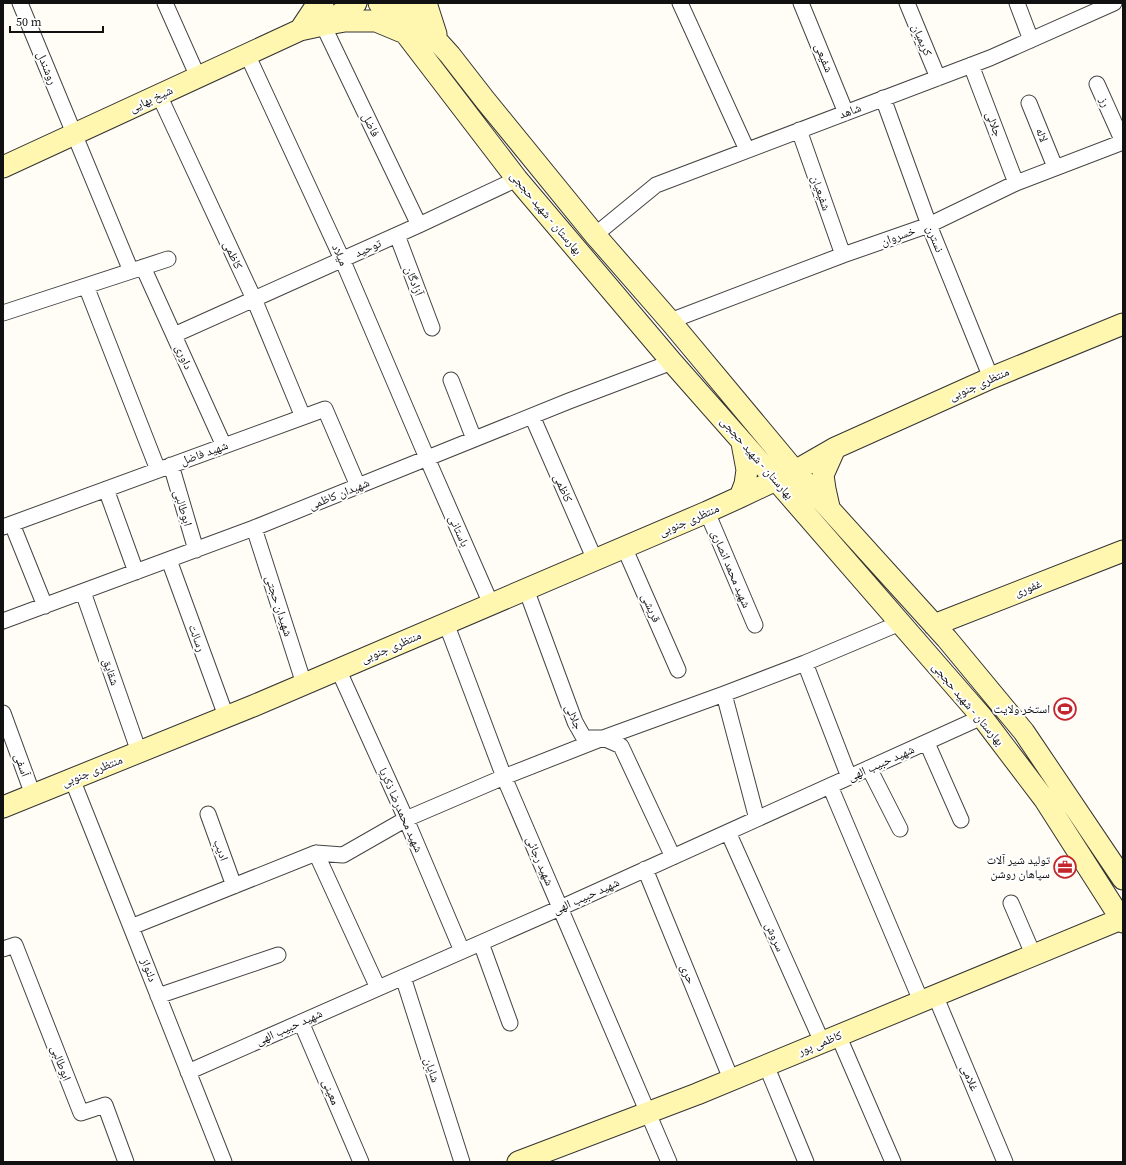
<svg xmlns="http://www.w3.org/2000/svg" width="1126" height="1165" viewBox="0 0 1126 1165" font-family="'Source Serif 4','Noto Naskh Arabic',serif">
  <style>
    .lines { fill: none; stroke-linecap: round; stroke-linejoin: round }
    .street-casing { stroke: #444; stroke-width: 17 }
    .secondary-casing { stroke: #333; stroke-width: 23 }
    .street { stroke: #fff; stroke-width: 15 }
    .secondary { stroke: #fff6b0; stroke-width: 21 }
    .labels { text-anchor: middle; stroke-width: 4; stroke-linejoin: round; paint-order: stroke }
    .street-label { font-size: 12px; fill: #111; stroke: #fff }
    .poi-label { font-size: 12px; fill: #111; stroke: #fff; text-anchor: end }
  </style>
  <rect width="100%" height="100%" fill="#fffdf5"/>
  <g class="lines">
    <g class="street-casing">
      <path id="street" d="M20,3L131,271
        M165,3L198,77
        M680,3L747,150
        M801,3L846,113
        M907,3L938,78
        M1017,3L1031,40
        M323,25L419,225
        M247,54L342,259L427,458L491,604
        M971,65L1016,183
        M1097,84L1123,142
        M159,95L254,299L303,417
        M883,98L929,225L991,378
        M1029,103L1055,167
        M799,130L843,255
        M397,235L432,328
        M595,235L656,185L990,58L1114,3
        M143,267L224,446
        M86,286L158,470
        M3,313L168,259
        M670,321L843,255L929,225L1016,183L1123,142
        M174,335L419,225L517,179
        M451,380L474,439
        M532,416L595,560
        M171,465L196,550
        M106,489L136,572
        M707,512L755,625
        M12,524L45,606
        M3,527L325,409L358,486
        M254,528L304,684
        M624,547L678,670
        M169,560L226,716
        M526,589L575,722L584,738H603L621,746L673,857
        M83,592L139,752
        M3,621L254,528L569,401L672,362
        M446,623L504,777L669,1162
        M805,663L849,777
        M338,669L406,819L462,951
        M724,694L757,819
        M3,713L33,795
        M927,743L961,820
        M869,768L900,829
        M72,779L131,927L224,1162
        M830,786L921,1001
        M208,814L234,886
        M728,832L822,1042
        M316,853L378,988
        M645,869L731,1079
        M1011,903L1033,954
        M131,927L316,853L343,855L406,819L504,777L603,738L724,694L805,663L900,623
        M481,943L510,1023
        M3,949L15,945L81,1113L105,1105L126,1162
        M403,977L462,1162
        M935,995L1005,1162
        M158,996L278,955
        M301,1022L361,1162
        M838,1035L893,1162
        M766,1065L806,1162
        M188,1072L560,908L982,717"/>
    </g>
    <g class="secondary-casing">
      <path id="secondary" d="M379,3L406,34L517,179L672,362L776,480L982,717L1045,800L1123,922
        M403,3L450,55L485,100L595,235L670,321L795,471L947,639L1024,732L1123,879
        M426,3L436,34
        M328,24L345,21H376L400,31
        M300,30L314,9L323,3
        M3,167L300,30L323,25L356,3
        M740,497L745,484L747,470L742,443
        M829,507L825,489L823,475L835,448
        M934,625L1123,551
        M3,807L253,706L707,512L740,497L795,471L835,448L991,378L1123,324
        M518,1162L697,1094L1121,919"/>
    </g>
    <use href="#street" class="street"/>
    <use href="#secondary" class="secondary"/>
  </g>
  <defs>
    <g id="stadium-ring" transform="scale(1.15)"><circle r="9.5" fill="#fff" stroke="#c4262e" stroke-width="1.5"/><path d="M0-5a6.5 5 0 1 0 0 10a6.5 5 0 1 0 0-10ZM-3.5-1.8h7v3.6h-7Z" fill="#c4262e"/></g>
    <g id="office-ring" transform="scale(1.15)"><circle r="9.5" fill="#fff" stroke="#c4262e" stroke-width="1.5"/><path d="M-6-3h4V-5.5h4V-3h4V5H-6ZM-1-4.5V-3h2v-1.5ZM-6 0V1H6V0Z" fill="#c4262e"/></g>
  </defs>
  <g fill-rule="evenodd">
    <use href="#stadium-ring" x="1065" y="709"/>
    <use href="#office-ring" x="1065" y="867"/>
  </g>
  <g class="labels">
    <g class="street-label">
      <text transform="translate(922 40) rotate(67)" y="4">کریمیان</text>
      <text transform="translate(824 58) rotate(68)" y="4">شفیعی</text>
      <text transform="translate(47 68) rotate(68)" y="4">روشندل</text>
      <text transform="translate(151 99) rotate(-25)" y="4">شیخ بهایی</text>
      <text transform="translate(1105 102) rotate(66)" y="4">رز</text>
      <text transform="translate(850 111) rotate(-21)" y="4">شاهد</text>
      <text transform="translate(994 124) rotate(69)" y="4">جلالی</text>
      <text transform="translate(371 125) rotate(64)" y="4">فاضل</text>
      <text transform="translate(1042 135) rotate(69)" y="4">لاله</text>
      <text transform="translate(821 193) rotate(71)" y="4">شفیعیان</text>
      <text transform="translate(546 213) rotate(50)" y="4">بهارستان - شهید حججی</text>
      <text transform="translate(898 236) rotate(-20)" y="4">خسروان</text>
      <text transform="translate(935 239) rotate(68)" y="4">نسترن</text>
      <text transform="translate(368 248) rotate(-24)" y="4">توحید</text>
      <text transform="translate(233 255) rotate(65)" y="4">کاظمی</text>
      <text transform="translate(340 255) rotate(66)" y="4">میلاد</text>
      <text transform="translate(414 281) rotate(69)" y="4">آزادگان</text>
      <text transform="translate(184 357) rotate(66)" y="4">داوری</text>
      <text transform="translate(979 384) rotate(-24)" y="4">منتظری جنوبی</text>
      <text transform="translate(204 453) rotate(-20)" y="4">شهید فاضل</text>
      <text transform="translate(757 458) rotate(49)" y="4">بهارستان - شهید حججی</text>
      <text transform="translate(563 488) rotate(66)" y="4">کاظمی</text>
      <text transform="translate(339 494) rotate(-22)" y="4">شهیدان کاظمی</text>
      <text transform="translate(183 508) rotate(73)" y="4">ابوطالبی</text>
      <text transform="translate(689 520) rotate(-23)" y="4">منتظری جنوبی</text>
      <text transform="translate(459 531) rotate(66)" y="4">باستانی</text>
      <text transform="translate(731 569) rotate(67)" y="4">شهید محمد انصاری</text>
      <text transform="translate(1028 588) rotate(-21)" y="4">غفوری</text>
      <text transform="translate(279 606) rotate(72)" y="4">شهیدان حجتی</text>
      <text transform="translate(651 608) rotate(66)" y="4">قریشی</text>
      <text transform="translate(197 638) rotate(70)" y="4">رسالت</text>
      <text transform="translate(391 647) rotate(-23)" y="4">منتظری جنوبی</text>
      <text transform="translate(111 672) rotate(71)" y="4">شقایق</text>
      <text transform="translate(968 704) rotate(50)" y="4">بهارستان - شهید حججی</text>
      <text transform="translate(574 717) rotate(66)" y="4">جلالی</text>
      <text transform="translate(881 763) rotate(-24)" y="4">شهید حبیب الهی</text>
      <text transform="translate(22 765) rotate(70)" y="4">آسفی</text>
      <text transform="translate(92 771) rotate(-22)" y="4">منتظری جنوبی</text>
      <text transform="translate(401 810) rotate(66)" y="4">شهید محمدرضا ذکریا</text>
      <text transform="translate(221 850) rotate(70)" y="4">ادیب</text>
      <text transform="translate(540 861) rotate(67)" y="4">شهید رجائی</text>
      <text transform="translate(586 896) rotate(-24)" y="4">شهید حبیب الهی</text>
      <text transform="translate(775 937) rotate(66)" y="4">سروش</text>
      <text transform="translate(149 970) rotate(69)" y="4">دلنواز</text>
      <text transform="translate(688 974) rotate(68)" y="4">حری</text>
      <text transform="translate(289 1027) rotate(-24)" y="4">شهید حبیب الهی</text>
      <text transform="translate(820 1043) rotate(-22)" y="4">کاظمی پور</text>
      <text transform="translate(61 1063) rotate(69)" y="4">ابوطالبی</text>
      <text transform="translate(432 1070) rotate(72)" y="4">شایان</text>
      <text transform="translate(970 1078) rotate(67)" y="4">غلامی</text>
      <text transform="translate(331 1092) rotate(67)" y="4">معینی</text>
    </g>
    <g class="poi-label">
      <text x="1050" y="713">استخر ولایت</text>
      <text x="1050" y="864">تولید شیر آلات<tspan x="1050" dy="14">سپاهان روشن</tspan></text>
    </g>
  </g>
  <rect width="1126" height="1165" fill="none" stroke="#111111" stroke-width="8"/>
  <path d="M10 26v6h93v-6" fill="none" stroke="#111111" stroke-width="2"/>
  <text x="16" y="26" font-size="12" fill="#111111" stroke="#ffffff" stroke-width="3" paint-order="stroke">50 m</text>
</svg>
